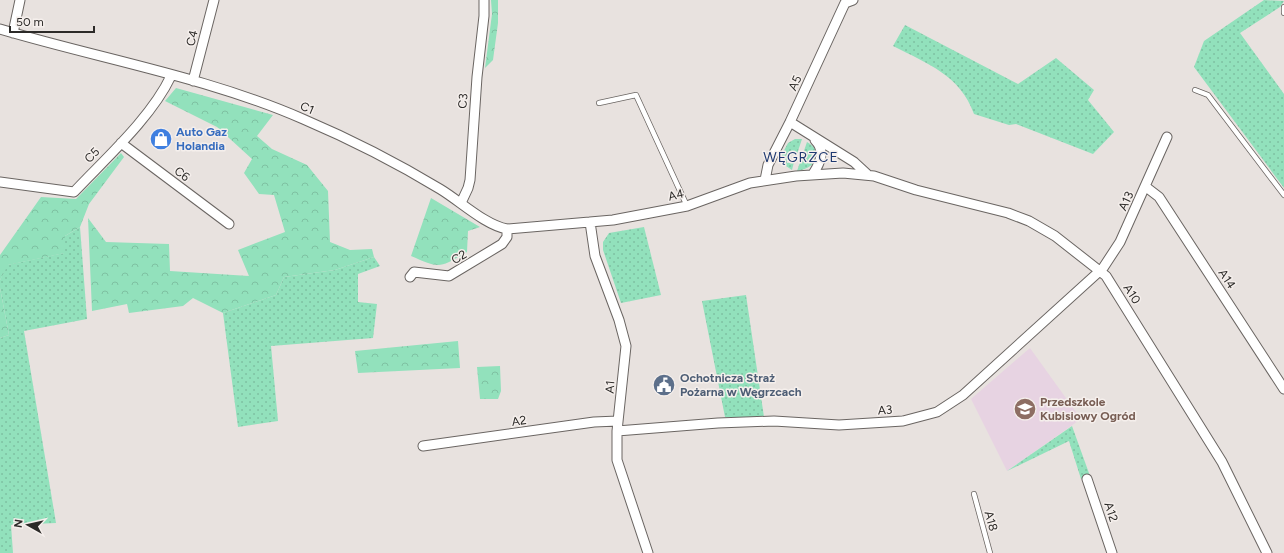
<svg xmlns="http://www.w3.org/2000/svg" width="1284" height="553" viewBox="0 0 1284 553" font-family="Figtree,sans-serif">
  <style>
    .education { fill: #e7d3e2 }
    .grass { fill: url(#grass-dots) }
    .forest { fill: url(#forest-crowns) }
    .lines { fill: none; stroke-linecap: round; stroke-linejoin: round }
    .lane-casing { stroke: #6a6562; stroke-width: 6 }
    .street-casing { stroke: #6a6562; stroke-width: 11 }
    .lane { stroke: #fff; stroke-width: 4.5 }
    .street { stroke: #fff; stroke-width: 9 }
    .labels { text-anchor: middle; stroke-width: 3; stroke-linejoin: round; paint-order: stroke }
    .street-label { font-size: 12px; fill: #2c2a28; stroke: #f5efec }
    .shop-label { font-size: 12px; font-weight: bold; fill: #366cbe; stroke: #f5efec; text-anchor: start }
    .service-label { font-size: 12px; font-weight: bold; fill: #4e5e75; stroke: #f5efec; text-anchor: start }
    .education-label { font-size: 12px; font-weight: bold; fill: #785e54; stroke: #f5efec; text-anchor: start }
    .quarter-label { font-size: 14px; letter-spacing: 1px; fill: #1f3a71; stroke: #f5efec }
  </style>
  <defs>
    <pattern id="grass-dots" width="8" height="8" patternUnits="userSpaceOnUse"><rect width="8" height="8" fill="#92e1bc"/><path d="M2 2h.1M6 6h.1" fill="none" stroke="#7ec1a2" stroke-width="1.8" stroke-linecap="round"/></pattern>
    <pattern id="forest-crowns" width="20" height="18" patternUnits="userSpaceOnUse"><rect width="20" height="18" fill="#92e1bc"/><path d="M2 6a3 3 0 1 1 6 0M12 15a3 3 0 1 1 6 0" fill="none" stroke="#7ec1a2"/></pattern>
  </defs>
  <rect width="100%" height="100%" fill="#e8e2df"/>
  <path class="education" d="M1030,348L1081,419L1007,471L971,399Z"/>
  <path class="grass" d="M1264,0L1284,1L1280,7L1240,33L1284,94V188L1194,67L1204,41Z
    M905,25L1018,84L1056,58L1094,90L1088,100L1114,132L1093,154L1016,124L1009,125L974,114C960,75 928,64 893,46Z
    M795,139H802L797,154L787,155V163L794,162L792,170L783,164L781,156L788,143Z
    M807,142C826,153 814,169 797,171Z
    M80,227L87,319L24,331L56,523L11,525L13,553H0V338L9,335L0,288V280L7,265L64,253L65,236Z
    M644,227L661,295L621,303L603,250V242L609,233Z
    M374,257L380,266L358,274V302L377,304L373,338L271,346L278,421L238,427L223,313L276,295L284,277L335,270Z
    M746,295L764,417H725L702,301Z
    M1072,426L1090,476L1081,479L1069,441L1007,471Z"/>
  <path class="forest" d="M491,0H498V23L493,60L485,68L492,14Z
    M176,88L273,115L257,136L272,149L307,165L328,191L330,242L350,250L372,249L374,257L335,270L284,277L276,295L223,313L193,298L183,306L129,313L127,304L92,311L88,218L106,242L169,244L170,271L249,276L238,250L285,232L274,195L259,194L244,173L252,159L217,127L165,101Z
    M121,153L124,157L89,204L80,227L65,236V253L8,265L0,280V255L41,197L76,199Z
    M431,198L480,227L468,231L467,252C439,268 441,269 411,256Z
    M0,288L9,335L0,338Z
    M458,341L460,368L358,373L355,351Z
    M500,366L501,391L498,399H480L477,367Z"/>
  <g class="lines">
    <g class="lane-casing">
      <path id="lane" d="M1284,7V13
        M1195,90L1208,95L1284,195
        M599,103L636,95L687,206
        M974,494L990,553"/>
    </g>
    <g class="street-casing">
      <path id="street" d="M0,29C101,59 207,77 303,119C350,139 397,163 440,189C460,201 485,225 507,229L613,220L687,206L750,183L796,176L843,173L874,176L916,190L1008,213L1029,221L1055,236L1106,276L1222,462L1267,553
        M13,33L20,0
        M193,81L214,0
        M790,122L854,162L867,174
        M121,143L229,224
        M813,174C820,163 826,151 815,140
        M765,180L768,165L790,122L845,3L853,0
        M0,182L74,192C106,158 151,118 171,76
        M1146,187L1159,197L1284,389
        M461,203L468,188L470,180L477,77L484,16V0
        M590,222L595,256L619,320L626,346L617,431V460L648,553
        M410,277L414,272L449,276L502,244L507,237V229
        M617,431L718,423L774,421L839,425L903,421L937,412L963,395L1103,268L1120,242L1167,137
        M423,446L594,422L618,421
        M1087,479L1112,553"/>
    </g>
    <use href="#lane" class="lane"/>
    <use href="#street" class="street"/>
  </g>
  <defs>
    <g id="shop-disc" transform="scale(1.15)"><circle r="9.5" fill="#3f7fe0" stroke="#f5efec"/><path d="M-5-2.5h2.3a2.7 3.5 0 0 1 5.4 0H5L5.5 6h-11ZM-1.5-2.5h3a1.5 2.3 0 0 0-3 0Z" fill="#fff"/></g>
    <g id="civic-disc" transform="scale(1.15)"><circle r="9.5" fill="#5c6f8a" stroke="#f5efec"/><path d="M-.6-6.5H3V-4.5H.6V-3L4-1V1h2V6H-6V1h2V-1L-.6-3ZM-1.2 2.5V6h2.4V2.5Z" fill="#fff"/></g>
    <g id="school-disc" transform="scale(1.15)"><circle r="9.5" fill="#8d6e63" stroke="#f5efec"/><path d="M0-5L7-2L0 1L-7-2ZM-4 1L0 2.5L4 1V4Q0 6-4 4Z" fill="#fff"/></g>
  </defs>
  <g fill-rule="evenodd">
    <use href="#shop-disc" x="161" y="139"/>
    <use href="#civic-disc" x="664" y="385"/>
    <use href="#school-disc" x="1025" y="409"/>
  </g>
  <g class="labels">
    <g class="street-label">
      <text transform="translate(192 38) rotate(-76)" y="4">C4</text>
      <text transform="translate(795 83) rotate(-66)" y="4">A5</text>
      <text transform="translate(463 101) rotate(-85)" y="4">C3</text>
      <text transform="translate(307 108) rotate(23)" y="4">C1</text>
      <text transform="translate(92 155) rotate(-46)" y="4">C5</text>
      <text transform="translate(182 174) rotate(37)" y="4">C6</text>
      <text transform="translate(676 195) rotate(-13)" y="4">A4</text>
      <text transform="translate(1126 201) rotate(-65)" y="4">A13</text>
      <text transform="translate(459 257) rotate(-31)" y="4">C2</text>
      <text transform="translate(1227 279) rotate(57)" y="4">A14</text>
      <text transform="translate(1132 294) rotate(57)" y="4">A10</text>
      <text transform="translate(610 387) rotate(-85)" y="4">A1</text>
      <text transform="translate(885 410) rotate(-3)" y="4">A3</text>
      <text transform="translate(519 421) rotate(-8)" y="4">A2</text>
      <text transform="translate(1111 512) rotate(72)" y="4">A12</text>
      <text transform="translate(991 521) rotate(75)" y="4">A18</text>
    </g>
    <g class="shop-label">
      <text x="176" y="136">Auto Gaz<tspan x="176" dy="14">Holandia</tspan></text>
    </g>
    <g class="service-label">
      <text x="680" y="382">Ochotnicza Straż<tspan x="680" dy="14">Pożarna w Węgrzcach</tspan></text>
    </g>
    <g class="education-label">
      <text x="1040" y="406">Przedszkole<tspan x="1040" dy="14">Kubisiowy Ogród</tspan></text>
    </g>
    <g class="quarter-label">
      <text x="801" y="162">WĘGRZCE</text>
    </g>
  </g>
  <g transform="translate(28 525) rotate(278)" stroke="#f5efec" stroke-width="3" paint-order="stroke">
  <path d="M0-3L7 15L0 10L-7 15Z" fill="#2c2a28"/>
  <text y="-6" font-size="11" font-weight="bold" text-anchor="middle" fill="#2c2a28">N</text>
  </g>
  <path d="M10 26v6h84v-6" fill="none" stroke="#2c2a28" stroke-width="2"/>
  <text x="16" y="26" font-size="12" fill="#2c2a28" stroke="#f5efec" stroke-width="3" paint-order="stroke">50 m</text>
</svg>
